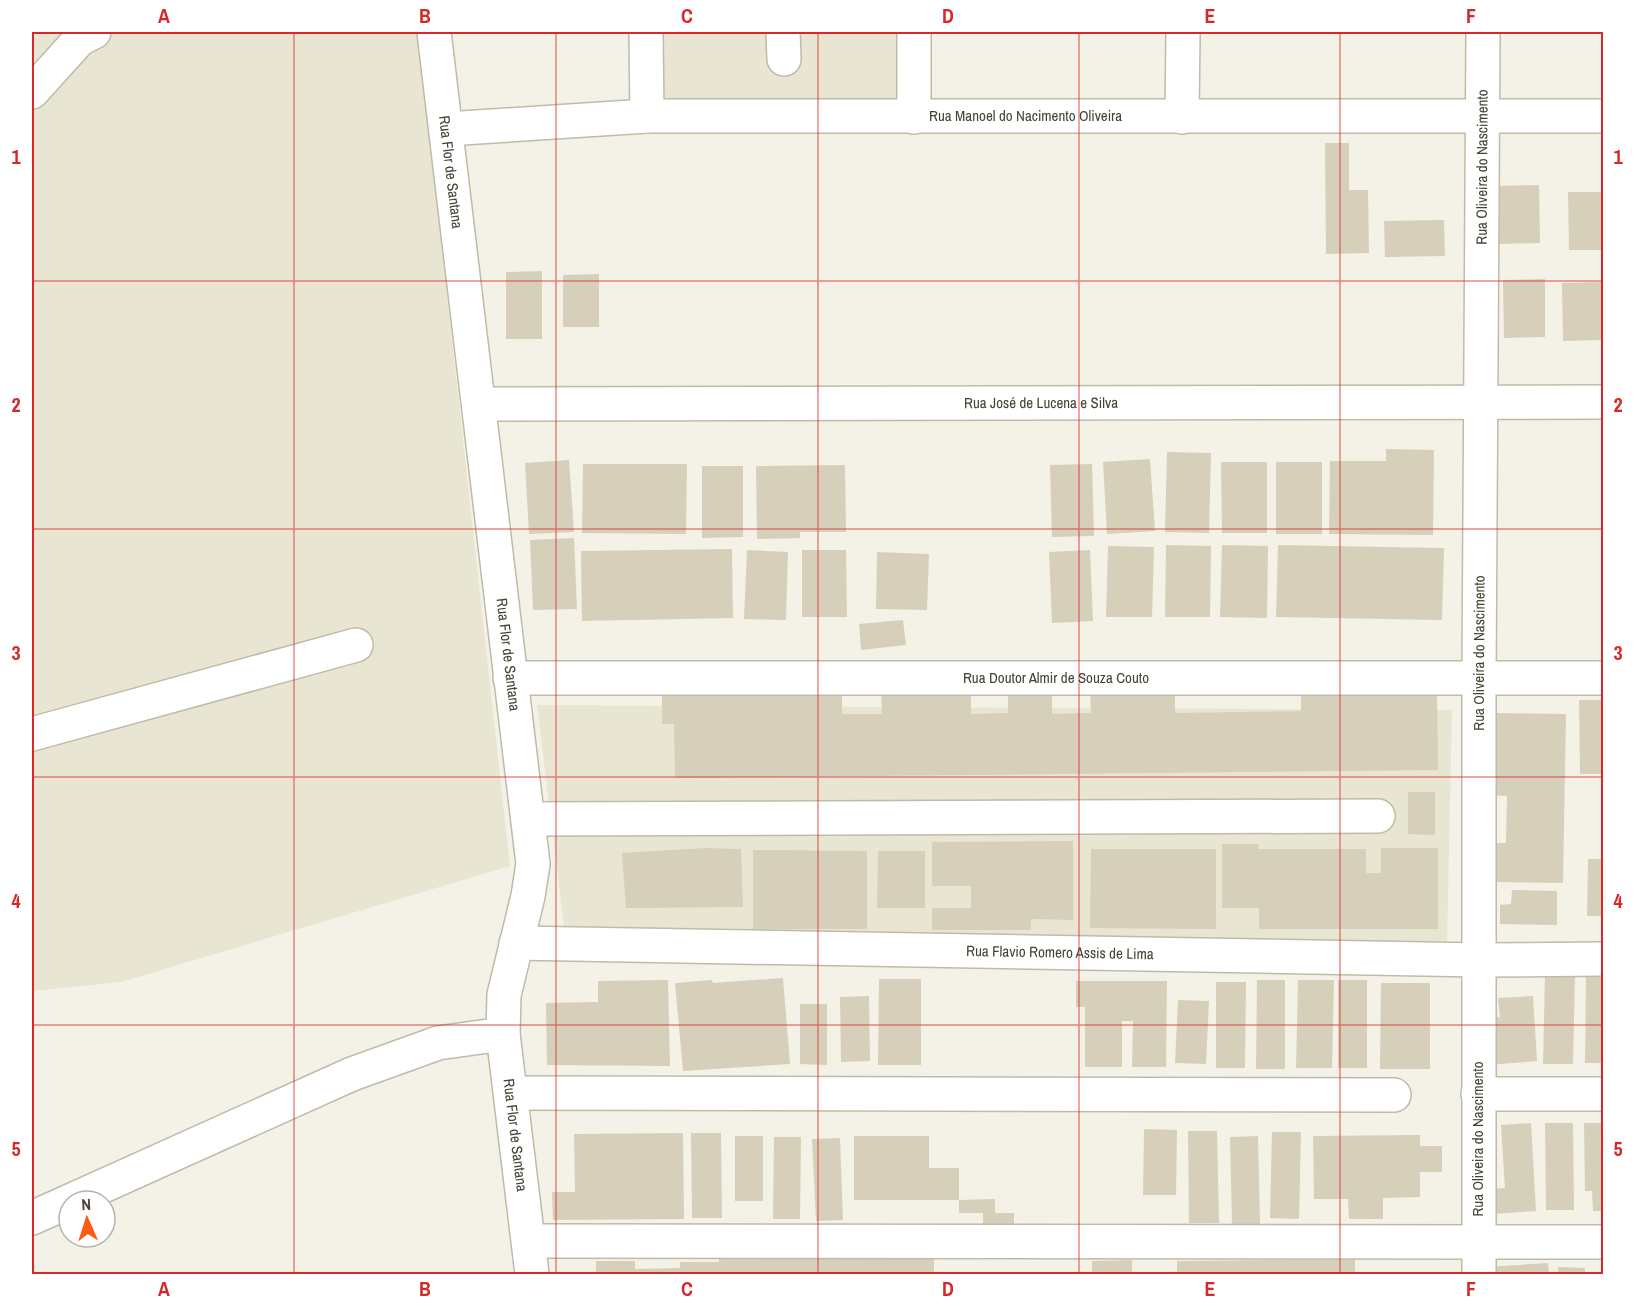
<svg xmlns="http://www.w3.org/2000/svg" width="1635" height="1306" viewBox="0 0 1635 1306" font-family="'Archivo Narrow',sans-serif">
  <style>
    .residential { fill: #e8e5d3 }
    .building { fill: #d6cfba }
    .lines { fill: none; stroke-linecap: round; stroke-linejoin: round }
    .minor-casing { stroke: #c0bba8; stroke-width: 36 }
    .minor { stroke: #fff; stroke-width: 33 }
    .grid { fill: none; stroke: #d62828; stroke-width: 1.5; stroke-opacity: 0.55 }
    .labels { text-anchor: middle; stroke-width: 4.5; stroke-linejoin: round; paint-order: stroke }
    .street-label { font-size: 15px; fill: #474235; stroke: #fff }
    .neatline { fill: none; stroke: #d62828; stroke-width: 2 }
    .grid-label { font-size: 20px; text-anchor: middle; font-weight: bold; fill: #d62828 }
  </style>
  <rect width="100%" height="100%" fill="#f4f2e6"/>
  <path class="residential" d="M32,32H418L510,866L121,982L32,991Z
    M659,32H903V106L660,104Z
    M537,705L1452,710L1447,944L566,943Z"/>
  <path class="building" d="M1325,143H1349V190H1368L1369,253L1326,254Z
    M1539,185L1540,243L1499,244L1498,186Z
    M1568,192H1604V250H1569Z
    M1444,220L1445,256L1385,257L1384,221Z
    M542,271V339H506V272Z
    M599,274V327H563V275Z
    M1545,279V337L1504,338L1503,280Z
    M1603,282L1604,340L1563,341L1562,283Z
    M1386,449L1434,450L1433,535L1329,534L1330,461H1386Z
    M1167,452L1211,453L1209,533L1165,532Z
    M1150,459L1155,531L1107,534L1103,462Z
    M569,460L574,532L529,534L525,463Z
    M1221,462H1267V533H1222Z
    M1276,462H1322V534H1276Z
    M583,464H687L686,534L582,533Z
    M1092,464L1094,536L1052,537L1050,465Z
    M845,465L846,532H800V538L757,539L756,466Z
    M702,466H743V537L702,538Z
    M574,538L577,609L533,610L530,540Z
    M1166,545L1211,546L1210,617H1165Z
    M1222,545L1268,546L1267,618L1220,617Z
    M1278,545L1444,548L1442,620L1276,617Z
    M1108,546L1154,547L1152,617H1106Z
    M732,549L733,618L582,621L581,551Z
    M747,550L788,552L786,620L744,619Z
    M802,550H846L847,617H802Z
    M1090,550L1093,621L1052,623L1049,552Z
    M877,552L929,554L927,610L876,609Z
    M903,620L906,645L861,650L859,624Z
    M1437,690L1438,770L675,778L674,724H662V695L842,693V714H882L881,693L971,691V714L1008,713V692L1052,691V714L1091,713L1090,691H1175V713L1301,711V692Z
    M1579,700H1604V774H1580Z
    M1491,713L1566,714L1563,883L1494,882L1495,843H1506L1507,796L1489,795Z
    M1408,792H1435V835L1408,834Z
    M1073,841V920L1031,919V930H932V908H971V886H932V842Z
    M1222,844H1259L1258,849H1366V873H1381V848H1438V929H1259V908H1222Z
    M706,848L741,849L743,907L626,908L622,853Z
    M1091,849H1216V929L1090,928Z
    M753,850L867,851V929H753Z
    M878,851H925V908H877Z
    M1588,859H1604V916H1587Z
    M1512,890L1557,891V925L1500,924V905L1511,904Z
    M1545,974L1575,975L1573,1064H1543Z
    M1586,974H1604V1063H1585Z
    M783,978L790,1064L683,1071L675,983L712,980L713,983Z
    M879,979H921V1065H878Z
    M668,980L670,1066L547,1065L546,1003L598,1002V981Z
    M1257,980H1285V1069H1256Z
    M1298,980H1334L1332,1068H1296Z
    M1338,980H1367V1068H1338Z
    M1076,981H1167L1166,1067H1132L1133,1021H1122V1067H1085V1007H1076Z
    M1216,982H1246L1245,1068H1216Z
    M1381,983H1430V1069H1380Z
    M869,996L870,1061L841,1062L840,997Z
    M1533,996L1537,1061L1487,1065L1484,1017H1500L1498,998Z
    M1178,1000L1209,1001L1206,1064L1175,1063Z
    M800,1004H827V1065L800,1064Z
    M1531,1123L1536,1211L1492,1214L1490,1189L1505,1188L1501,1125Z
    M1545,1123H1573L1574,1210H1546Z
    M1584,1123H1604V1211H1593L1592,1191H1585Z
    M1144,1129L1177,1130L1176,1195H1143Z
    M1188,1131H1217L1219,1223H1189Z
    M1272,1132H1301L1299,1219L1270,1218Z
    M683,1133L684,1219L553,1220L552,1192H575L574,1134Z
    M691,1133H721L722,1218H692Z
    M1420,1135V1146H1442V1172H1420V1197L1383,1198V1219H1349L1348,1199H1314L1313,1136Z
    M735,1136H763V1201H735Z
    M854,1136H929V1168H959V1200L995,1199V1213H1014V1234L983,1235V1213H959V1200H854Z
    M1258,1136L1260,1224L1232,1225L1230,1137Z
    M774,1137H801L800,1219H773Z
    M840,1138L843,1220L816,1221L812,1139Z
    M719,1258L934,1259V1274H596V1261H635V1269L680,1268V1262H719Z
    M1355,1259V1274H1177V1261Z
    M1132,1260V1274H1092V1261Z
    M1548,1263L1549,1274H1487L1486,1267Z
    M1558,1267L1585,1268V1274H1558Z"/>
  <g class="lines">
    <g class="minor-casing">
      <g id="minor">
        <path id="s1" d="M434,32L533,864L528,896L504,995L503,1034L532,1274"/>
        <path d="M646,32L647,116"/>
        <path d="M783,32L784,59"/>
        <path d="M914,32V117"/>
        <path d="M32,92L80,39L94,32"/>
        <path d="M1182,117L1183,32"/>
        <path id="s2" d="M447,129L647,116H1604"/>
        <path id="s3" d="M480,404L1604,402"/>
        <path id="s4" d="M510,678H1604"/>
        <path d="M32,734L356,645"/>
        <path d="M529,819L1378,816"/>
        <path id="s5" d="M516,943L1480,960L1604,959"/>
        <path d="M511,1093L1394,1095"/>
        <path d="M1478,1094H1604"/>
        <path d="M32,1218L352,1074L438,1043L503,1034"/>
        <path d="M529,1241L1604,1242"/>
        <path id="s6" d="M1479,1274V676L1483,32"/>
      </g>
    </g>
    <use href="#minor" class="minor"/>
  </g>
  <path class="grid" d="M294,32V1274M556,32V1274M818,32V1274M1079,32V1274M1340,32V1274M32,281H1604M32,529H1604M32,777H1604M32,1025H1604"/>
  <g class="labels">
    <g class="street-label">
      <text dy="5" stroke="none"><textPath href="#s2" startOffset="579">Rua Manoel do Nacimento Oliveira</textPath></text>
      <text dy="5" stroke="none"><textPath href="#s6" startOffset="1107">Rua Oliveira do Nascimento</textPath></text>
      <text dy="5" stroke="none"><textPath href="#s1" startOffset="141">Rua Flor de Santana</textPath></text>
      <text dy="5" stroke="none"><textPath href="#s3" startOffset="561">Rua José de Lucena e Silva</textPath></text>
      <text dy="5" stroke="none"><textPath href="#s6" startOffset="621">Rua Oliveira do Nascimento</textPath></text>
      <text dy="5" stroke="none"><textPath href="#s1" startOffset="627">Rua Flor de Santana</textPath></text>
      <text dy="5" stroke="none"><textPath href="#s4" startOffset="546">Rua Doutor Almir de Souza Couto</textPath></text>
      <text dy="5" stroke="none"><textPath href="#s5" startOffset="544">Rua Flavio Romero Assis de Lima</textPath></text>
      <text dy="5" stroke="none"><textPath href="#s1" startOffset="1113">Rua Flor de Santana</textPath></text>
      <text transform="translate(1478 1139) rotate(-90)" y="5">Rua Oliveira do Nascimento</text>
    </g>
  </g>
  <rect width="1635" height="1306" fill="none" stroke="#ffffff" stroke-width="66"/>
  <g transform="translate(87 1219) rotate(357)"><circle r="28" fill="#ffffff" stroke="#b5b3ae" stroke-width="1.5"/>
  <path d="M0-4.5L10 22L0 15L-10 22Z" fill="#ff5a11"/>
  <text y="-9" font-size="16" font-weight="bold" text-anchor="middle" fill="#474235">N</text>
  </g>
  <rect x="33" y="33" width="1569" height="1240" class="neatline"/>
  <g class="grid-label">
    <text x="164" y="23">A</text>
    <text x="425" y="23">B</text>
    <text x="687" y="23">C</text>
    <text x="948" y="23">D</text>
    <text x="1210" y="23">E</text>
    <text x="1471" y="23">F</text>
    <text x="16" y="164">1</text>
    <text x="1618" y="164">1</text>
    <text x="16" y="412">2</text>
    <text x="1618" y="412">2</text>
    <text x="16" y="660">3</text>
    <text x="1618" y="660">3</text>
    <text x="16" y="908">4</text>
    <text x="1618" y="908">4</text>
    <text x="16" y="1156">5</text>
    <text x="1618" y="1156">5</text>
    <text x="164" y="1296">A</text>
    <text x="425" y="1296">B</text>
    <text x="687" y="1296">C</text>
    <text x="948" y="1296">D</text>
    <text x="1210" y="1296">E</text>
    <text x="1471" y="1296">F</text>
  </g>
</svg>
